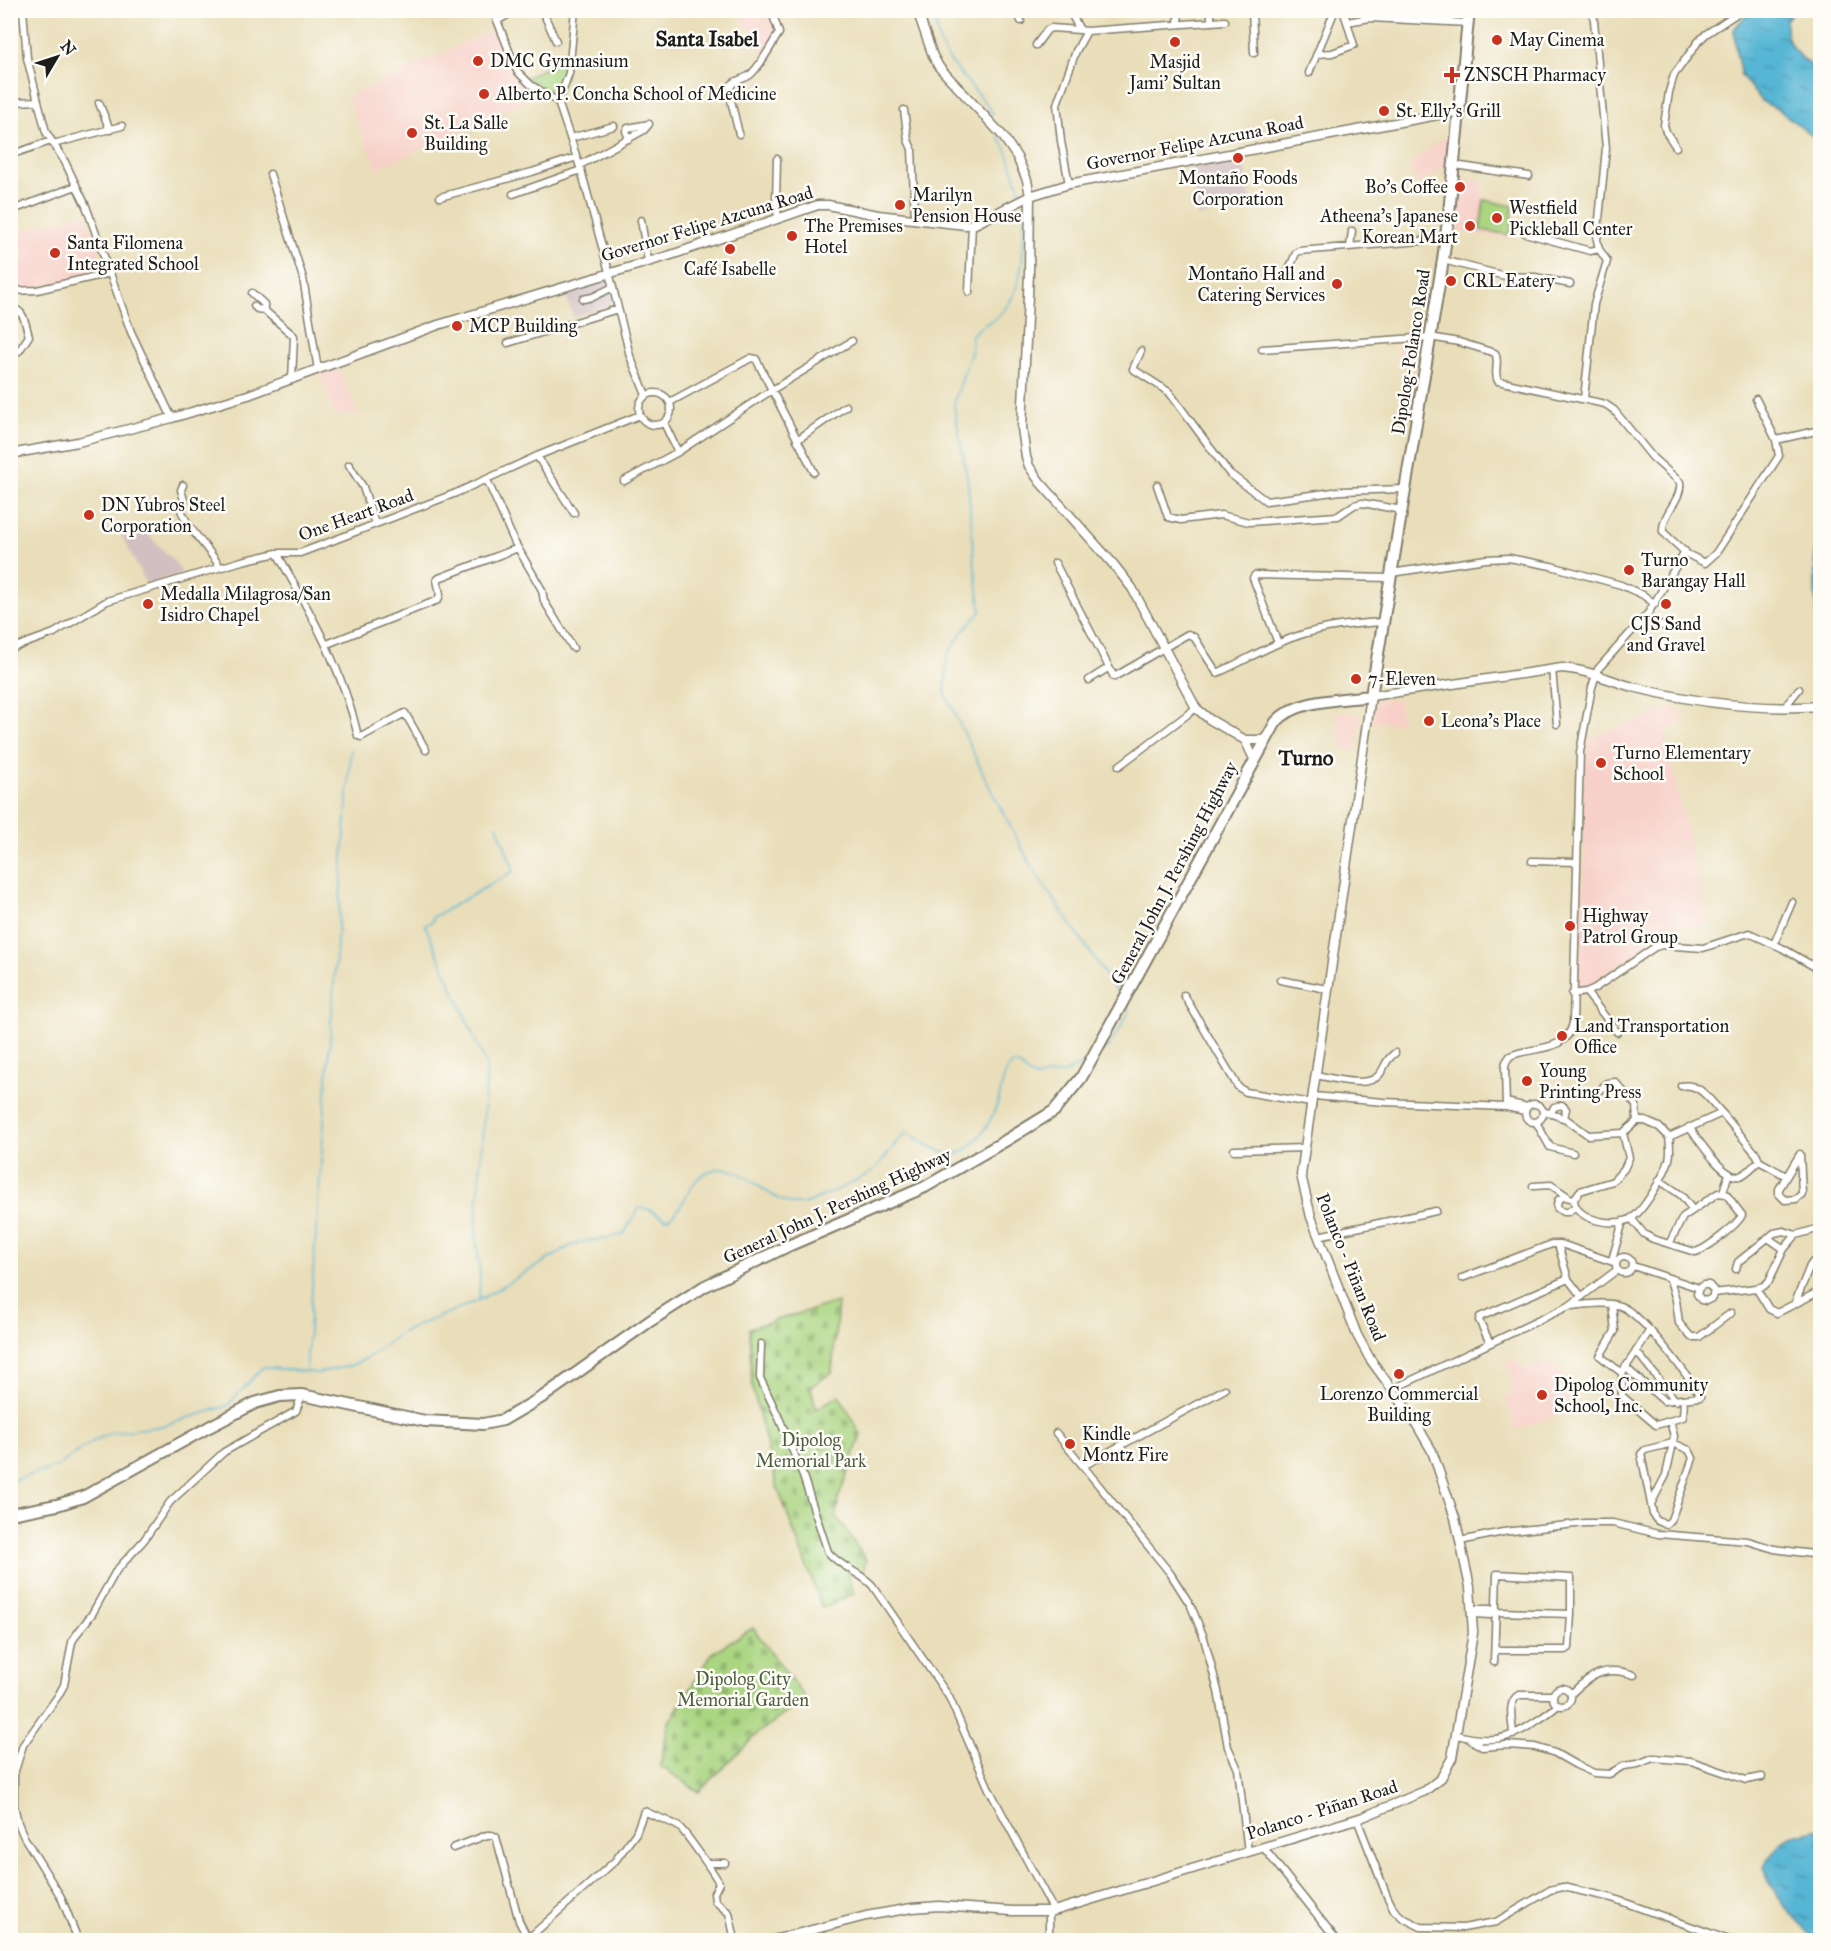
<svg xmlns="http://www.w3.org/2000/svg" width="1831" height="1951" viewBox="0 0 1831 1951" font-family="'IM FELL Great Primer',serif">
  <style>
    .built { fill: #f7d1c9 }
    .industrial { fill: #d2bfc1 }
    .grass { fill: url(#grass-tufts); stroke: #63784e; stroke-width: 1.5 }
    .cemetery { fill: url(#cemetery-stones); stroke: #63784e; stroke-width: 1.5 }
    .pitch { fill: #aad581; stroke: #63784e; stroke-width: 1.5 }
    .water { fill: url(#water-ripples); stroke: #396978; stroke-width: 1.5 }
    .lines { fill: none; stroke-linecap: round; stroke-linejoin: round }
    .stream { stroke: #56b6d4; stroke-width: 1.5 }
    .street-casing { stroke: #827d6a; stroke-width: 9 }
    .secondary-casing { stroke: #827d6a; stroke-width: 11 }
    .highway-casing { stroke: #827d6a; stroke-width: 14 }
    .street { stroke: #fff; stroke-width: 6 }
    .secondary { stroke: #fff; stroke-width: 8 }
    .highway { stroke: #fff; stroke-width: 10 }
    .poi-dot { fill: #c8321e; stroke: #fdfcf7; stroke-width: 2 }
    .labels { text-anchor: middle; stroke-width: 5; stroke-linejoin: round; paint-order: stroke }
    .poi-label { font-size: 18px; fill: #1c1c1c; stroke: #fdfcf7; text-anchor: start }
    .street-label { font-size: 18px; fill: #1c1c1c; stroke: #fdfcf7 }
    .park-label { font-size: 18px; fill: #4e5d3f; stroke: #fdfcf7 }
    .quarter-label { font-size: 21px; font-weight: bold; fill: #1c1c1c; stroke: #fdfcf7 }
  </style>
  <defs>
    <pattern id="grass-tufts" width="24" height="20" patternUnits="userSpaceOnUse" patternTransform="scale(1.5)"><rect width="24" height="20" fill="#aad581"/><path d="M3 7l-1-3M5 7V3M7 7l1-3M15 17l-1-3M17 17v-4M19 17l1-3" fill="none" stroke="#92b66f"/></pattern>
    <pattern id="cemetery-stones" width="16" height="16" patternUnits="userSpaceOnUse" patternTransform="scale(1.5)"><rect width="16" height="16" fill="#aad581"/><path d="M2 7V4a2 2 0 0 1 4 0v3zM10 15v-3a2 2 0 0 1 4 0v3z" fill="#92b66f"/></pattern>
    <pattern id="water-ripples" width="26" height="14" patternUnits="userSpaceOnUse" patternTransform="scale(1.5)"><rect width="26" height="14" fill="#56b6d4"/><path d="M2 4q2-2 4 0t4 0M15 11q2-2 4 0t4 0" fill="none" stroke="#4693ab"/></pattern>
  </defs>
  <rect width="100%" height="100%" fill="#fdfcf7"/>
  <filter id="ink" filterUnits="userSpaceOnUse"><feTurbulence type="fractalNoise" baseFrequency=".0167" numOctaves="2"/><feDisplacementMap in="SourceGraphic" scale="12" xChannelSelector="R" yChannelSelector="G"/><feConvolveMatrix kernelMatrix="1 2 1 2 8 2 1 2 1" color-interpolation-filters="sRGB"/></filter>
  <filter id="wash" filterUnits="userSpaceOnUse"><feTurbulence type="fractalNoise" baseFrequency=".008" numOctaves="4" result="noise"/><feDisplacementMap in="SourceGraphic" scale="24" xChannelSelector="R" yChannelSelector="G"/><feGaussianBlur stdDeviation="1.35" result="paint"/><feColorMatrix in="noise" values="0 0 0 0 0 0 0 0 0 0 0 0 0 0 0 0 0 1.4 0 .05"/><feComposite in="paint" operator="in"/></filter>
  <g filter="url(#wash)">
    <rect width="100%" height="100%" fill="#e9deb9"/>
    <path class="built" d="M738,10L773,11L778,33L764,56Z
      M496,28L513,71L525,84L540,94L377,169L347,97Z
      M1450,133H1455L1451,168H1446L1418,184L1408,165Z
      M1458,177L1484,182L1482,199L1514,205L1510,239L1450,230Z
      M86,213L106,271L57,285L11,291V234Z
      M1424,339L1426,342L1423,358L1396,363L1399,341Z
      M337,366L360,416L334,414L320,373Z
      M1399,699L1401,723H1372L1375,701Z
      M1674,706L1684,721L1665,734L1708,926L1650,925V942L1585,990H1578L1576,982L1585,855L1582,786L1585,740Z
      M1337,711L1361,715L1356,751L1341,749L1342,737L1337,736Z
      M1508,1359L1511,1362L1517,1359L1521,1369L1543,1363L1552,1364L1567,1376L1580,1407L1517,1430L1505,1398L1509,1394L1511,1384V1373L1506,1360Z"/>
    <path class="industrial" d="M1242,154L1252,205L1198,217L1188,164Z
      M609,278L615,304L573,317L563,287Z
      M138,524L174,561L182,573L147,585L119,531Z"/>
    <path class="grass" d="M563,60L566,62V76L556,97L526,77Z"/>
    <path class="cemetery" d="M838,1302L832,1372L811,1387L816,1409L839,1395L861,1435L839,1497L836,1516L866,1560L863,1573L855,1572L847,1575L854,1593L822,1608L777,1486L752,1386L749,1328Z
      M753,1628L806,1699L758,1733L699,1792L660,1766L669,1722L713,1652Z"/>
    <path class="pitch" d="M1484,200L1513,206L1510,235L1480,230Z"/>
    <path class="water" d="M1749,11H1795L1786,20C1784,48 1801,57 1820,73V139L1814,137L1779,110L1761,101L1741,75L1736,52L1734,29Z
      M1820,498V645C1813,595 1813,548 1820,498Z
      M1820,1829V1940H1817C1795,1919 1772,1897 1764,1867C1781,1837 1787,1836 1820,1829Z"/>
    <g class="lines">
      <path class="stream" d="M934,10C936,22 936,32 940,43C951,70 978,89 993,114
        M998,136L1006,149L1022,196
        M1023,203C1024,237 1027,292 998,316C990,323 979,326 972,335L971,353L955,399L954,407L968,483L974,560L981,612L962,632L947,656L945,693L990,788L1033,869L1120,996
        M1100,1052L1110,1046L1130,1010L1127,1005
        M479,1299L480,1275L476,1231L487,1066L425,925L433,921L432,918L514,871L497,825
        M306,1371L351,748
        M10,1481L56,1467L92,1442L110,1433L162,1426L227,1406L263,1367L317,1373L350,1366L367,1358L402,1332L479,1300L571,1246L583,1242L623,1235L639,1208L648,1209L666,1219C687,1209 687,1181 707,1172C744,1155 766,1208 803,1204C810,1203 867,1176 873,1171C887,1160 892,1142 907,1133C919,1139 937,1152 949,1154C972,1158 995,1116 999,1098C1002,1087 1003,1071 1013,1064L1021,1066L1029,1075L1037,1078L1047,1075L1062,1074L1083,1064"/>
    </g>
  </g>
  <g filter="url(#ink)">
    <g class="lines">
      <g class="street-casing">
        <path id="street" d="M23,10L27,58L46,132L65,162L86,206L131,332L172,418
          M493,10L517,71L531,85L558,102L581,170L609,272L630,356L646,395
          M542,10L556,41
          M1017,10L1021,21
          M1069,10L1080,30L1087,31L1225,21
          M1211,10V22
          M1252,10L1254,53
          M1343,10L1347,22L1370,18L1468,23
          M497,21L516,10
          M1178,24L1179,10
          M1036,45L1047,30L1051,28L1080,30
          M1317,54L1332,53L1354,45L1347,22
          M1309,73L1335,10
          M10,97L14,102L38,101
          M558,102L569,73L575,10
          M99,103L110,130
          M904,110L908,140L912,149L915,220
          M739,134L729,92C730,79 742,81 750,75C760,67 772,44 779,33L773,15L774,10
          M571,138L614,126
          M629,139L626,131L628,128L649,124
          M53,144L122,126
          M1676,147L1666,132L1664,125L1669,92L1674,75L1698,42L1706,34L1742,10
          M10,155L51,141
          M777,159L776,203L778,218
          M580,165L644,130L649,124
          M1454,165L1529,176
          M270,174L303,278L318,370
          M1069,184L1061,141L1057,104L1076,51L1087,31
          M513,194L581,170
          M440,197L532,172L577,157
          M10,211L76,186
          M641,220L648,261
          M1525,233L1590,251L1599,249
          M1350,247L1352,231
          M1443,260L1505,276L1535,277L1570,284
          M1287,274L1296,253L1299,251L1445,239
          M10,291L37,290L110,273
          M969,292L972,224
          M252,293L264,304V310L294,336L292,380
          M583,299L593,297L613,287
          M254,306L257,309L264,310
          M10,308C25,309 25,324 29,336L19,351L10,354
          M508,343L618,309
          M1262,349L1430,337L1459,342L1495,353C1500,362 1493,372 1498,381L1605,404L1614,410L1653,458L1680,482C1683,499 1661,514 1663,532L1687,554L1705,563L1716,553L1779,456L1776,440L1756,399
          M1141,351L1133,369L1169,392L1229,473L1266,501L1341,491L1405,489
          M639 409a16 16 0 1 1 32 0a16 16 0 1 1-32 0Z
          M1584,399L1594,304L1607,261L1599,249L1597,240L1606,148L1593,10
          M670,402L751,358L756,359L814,472
          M664,423L678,452
          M797,440L846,406
          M1776,440L1820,430
          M537,456L574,513
          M349,465L363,487L375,524
          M487,480L515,543L542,590L544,601L573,648
          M624,481L678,452L772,390L852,341
          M183,485L181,490L184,500L180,507C187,529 208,547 220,567
          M1157,485L1168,517L1181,520L1221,515L1249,522L1338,516L1354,505L1362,503L1402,510
          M277,553C310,612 343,669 358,736L361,737L405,713L426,750
          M1055,563L1114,677L1188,634L1194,637L1217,673C1238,664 1258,652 1279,643C1313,628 1346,624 1383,622
          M1391,573L1486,559L1509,558L1551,566L1621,585L1643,595L1655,604
          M1643,620L1670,628
          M1278,643L1253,578L1255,575L1390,578
          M327,644L438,600L440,594L437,580L439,578L518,548
          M10,649L54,633L107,601L242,561L277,553H300L324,544L456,493L537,456L640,415
          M1552,669L1557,724
          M1089,680L1108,668
          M1784,708L1799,689
          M1119,766L1196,708
          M1532,861L1577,862
          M1774,944L1792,902
          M1280,980L1327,989
          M1586,992L1617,1032
          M1572,994L1586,992L1595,988L1655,947L1662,945L1703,948L1749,933L1782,948L1820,970
          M1184,995L1238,1087L1246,1092L1311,1103
          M1316,1075C1332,1078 1367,1089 1379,1075C1386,1067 1384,1061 1395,1053
          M1681,1086C1700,1082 1710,1101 1722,1113
          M1600,1090L1607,1083L1615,1082L1636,1105L1637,1121
          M1313,1096L1384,1102L1506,1107L1525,1111
          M1506,1102L1527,1107
          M1525 1113a9 9 0 1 1 18 0a9 9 0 1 1-18 0Z
          M1506,1107L1505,1067L1506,1062L1510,1056C1532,1046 1567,1053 1573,1023L1580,752L1592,687L1598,669L1649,612L1685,551
          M1543,1111L1566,1119L1588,1135L1623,1133L1637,1121H1645L1659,1127L1669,1137L1722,1113L1757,1155L1759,1161C1754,1165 1747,1174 1740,1176C1724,1180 1698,1139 1689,1127
          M1551,1113L1554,1107L1562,1105L1566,1109L1564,1118
          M1536,1122L1550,1147L1573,1153
          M1623,1133L1629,1158L1624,1169L1613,1181L1580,1191L1574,1199C1574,1221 1617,1228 1632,1218C1644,1210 1665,1174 1669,1160C1671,1152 1670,1144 1669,1137
          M1234,1150L1304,1148
          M1800,1154L1802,1194L1796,1199L1785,1200L1779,1194V1189Z
          M1759,1161L1786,1176
          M1659,1180L1681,1195L1692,1209
          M1533,1186L1551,1185L1567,1196
          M1723,1192L1729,1173
          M1574,1200C1566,1195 1556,1196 1557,1208L1563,1212H1568L1576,1206
          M1631,1218L1644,1234L1653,1239L1695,1252C1706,1250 1738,1224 1742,1215L1726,1194L1718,1193L1683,1217L1669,1244
          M1318,1236L1436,1211
          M1768,1238L1784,1249
          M1558,1244L1568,1279L1582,1297
          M1616 1265a8 8 0 1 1 16 0a8 8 0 1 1-16 0Z
          M1612,1260L1623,1221
          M1633,1266L1699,1288L1703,1285H1709L1714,1291L1712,1298L1706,1301L1701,1300L1697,1294L1699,1288
          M1736,1269L1738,1262L1774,1233L1784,1231L1796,1235L1820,1228
          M1462,1278L1552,1244H1561L1616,1263
          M1670,1280L1676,1300L1679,1323L1691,1337H1699L1731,1313
          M1756,1288L1769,1309L1777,1313L1820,1291
          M1714,1293L1756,1288L1764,1286L1769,1281L1784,1249L1796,1235
          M1795,1303L1810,1266L1813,1262L1820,1259
          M1612,1304L1615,1331L1600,1356L1622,1373
          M1569,1306C1585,1305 1605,1301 1620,1306C1641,1313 1690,1377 1700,1397L1664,1401L1625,1367
          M1650,1330L1622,1373V1396L1656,1425L1683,1417L1684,1399
          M1490,1343L1479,1320L1480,1317L1568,1279
          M761,1344L760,1378L779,1418L801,1470L828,1552C839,1566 859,1572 872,1585L949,1697L989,1789L1054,1911
          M1636,1351L1676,1401
          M1225,1389L1083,1466L1170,1573L1191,1606L1204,1638L1218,1691L1228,1747L1238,1769L1248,1852
          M1393,1389L1569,1306L1617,1270
          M1056,1433L1083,1466
          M1651,1504L1666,1475L1673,1443L1689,1450L1693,1458L1671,1520L1667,1524C1660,1523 1655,1521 1653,1514L1641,1454L1645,1450L1673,1443L1674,1436L1670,1421
          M1460,1541L1503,1532L1585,1523H1613L1658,1534L1748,1541L1774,1549L1820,1555
          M1472,1609H1490L1497,1612L1571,1614L1569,1648L1566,1650H1496
          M1473,1614L1490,1615L1493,1611
          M1494,1662L1497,1574L1571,1578V1614
          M1553 1697a9 9 0 1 1 18 0a9 9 0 1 1-18 0Z
          M1571,1694C1591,1674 1606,1665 1634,1675
          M1457,1735C1489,1743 1508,1741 1535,1722C1543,1717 1551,1712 1558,1705
          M1513,1735C1513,1723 1506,1702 1519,1695H1553
          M1466,1737L1482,1747L1507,1745L1535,1747L1555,1753L1576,1765L1594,1773L1609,1774L1623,1766L1638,1764L1653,1758L1691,1761L1746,1780L1762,1777
          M1357,1819L1387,1896L1394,1910L1403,1918L1421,1927L1463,1928L1496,1922L1550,1890L1563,1887L1612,1898L1729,1940
          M1263,1847L1337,1940
          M453,1848L487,1835H492L496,1837L519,1921L525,1933L533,1940
          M707,1863H725
          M1049,1912V1940
          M530,1937L615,1861L636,1833L644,1811C655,1817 669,1820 679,1827C684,1830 716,1876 719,1883L714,1893L715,1901L729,1913L735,1940
          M78,1940L61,1897L24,1837L18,1823L14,1805V1774L23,1745L58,1696L64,1685L72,1642L76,1635L92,1614L116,1571L144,1540L170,1502L224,1452L296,1411L302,1395"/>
      </g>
      <g class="secondary-casing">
        <path id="secondary" d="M917,10L933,56L939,67L1002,135L1017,157L1027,180L1030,196L1029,273L1022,428L1026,457L1029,466L1040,482L1114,565L1132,588L1196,708L1209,719L1245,740H1264
          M10,454L78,442L172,418L248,395L438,325L671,255L818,205H828L878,215L965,225L975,224L1030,196L1069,184L1459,111
          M1245,740L1254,759
          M773,1940L866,1916L912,1908L939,1906L1012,1911H1054L1363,1817L1425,1791L1441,1778L1452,1758L1473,1633L1470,1587L1455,1518L1432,1451L1411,1415L1370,1359L1357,1335L1311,1217L1301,1175L1371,696L1562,668C1587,670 1609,680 1633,687C1693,702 1759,711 1820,706"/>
      </g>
      <g class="highway-casing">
        <path id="highway" d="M10,1514L57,1505L83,1497L209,1427L255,1403L280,1396L302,1395L425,1421L483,1424L503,1420L544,1396L650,1321L705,1286L788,1246L925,1187L1005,1141L1054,1111L1081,1078L1276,722C1296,699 1341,700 1371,696L1443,260L1449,213L1469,10"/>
      </g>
      <use href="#street" class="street"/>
      <use href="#secondary" class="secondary"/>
      <use href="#highway" class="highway"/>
    </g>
  </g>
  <g class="poi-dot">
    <circle cx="1497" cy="40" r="6"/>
    <circle cx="1175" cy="42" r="6"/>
    <circle cx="478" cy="61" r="6"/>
    <path d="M1449 66h6v6h6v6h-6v6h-6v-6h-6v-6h6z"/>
    <circle cx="484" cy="94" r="6"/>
    <circle cx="1384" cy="111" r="6"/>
    <circle cx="412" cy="133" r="6"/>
    <circle cx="1238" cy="158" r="6"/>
    <circle cx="1460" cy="187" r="6"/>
    <circle cx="900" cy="205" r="6"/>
    <circle cx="1497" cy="218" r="6"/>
    <circle cx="1470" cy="226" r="6"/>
    <circle cx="792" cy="236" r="6"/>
    <circle cx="730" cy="249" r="6"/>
    <circle cx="55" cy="253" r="6"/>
    <circle cx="1451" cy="281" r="6"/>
    <circle cx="1337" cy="284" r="6"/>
    <circle cx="457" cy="326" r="6"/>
    <circle cx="89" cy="515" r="6"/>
    <circle cx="1629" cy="570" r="6"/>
    <circle cx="148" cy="604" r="6"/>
    <circle cx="1666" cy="604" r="6"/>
    <circle cx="1356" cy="679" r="6"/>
    <circle cx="1429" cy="721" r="6"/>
    <circle cx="1601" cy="763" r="6"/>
    <circle cx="1570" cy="926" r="6"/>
    <circle cx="1562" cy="1036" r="6"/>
    <circle cx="1527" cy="1081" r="6"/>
    <circle cx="1399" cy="1374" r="6"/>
    <circle cx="1542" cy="1395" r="6"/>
    <circle cx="1070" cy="1444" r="6"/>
  </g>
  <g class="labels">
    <g class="poi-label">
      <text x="1509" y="46">May Cinema</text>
      <text x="490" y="67">DMC Gymnasium</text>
      <text x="1175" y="68" text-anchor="middle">Masjid<tspan x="1175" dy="21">Jami' Sultan</tspan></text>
      <text x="1464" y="81">ZNSCH Pharmacy</text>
      <text x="496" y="100">Alberto P. Concha School of Medicine</text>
      <text x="1396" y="117">St. Elly's Grill</text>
      <text x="424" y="129">St. La Salle<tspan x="424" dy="21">Building</tspan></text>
      <text x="1238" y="184" text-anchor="middle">Montaño Foods<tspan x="1238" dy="21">Corporation</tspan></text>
      <text x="1448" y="193" text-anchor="end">Bo's Coffee</text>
      <text x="912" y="201">Marilyn<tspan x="912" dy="21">Pension House</tspan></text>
      <text x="1509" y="214">Westfield<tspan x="1509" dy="21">Pickleball Center</tspan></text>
      <text x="1458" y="222" text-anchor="end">Atheena's Japanese<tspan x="1458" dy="21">Korean Mart</tspan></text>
      <text x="804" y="232">The Premises<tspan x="804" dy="21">Hotel</tspan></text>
      <text x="67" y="249">Santa Filomena<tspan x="67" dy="21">Integrated School</tspan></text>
      <text x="730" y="275" text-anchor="middle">Café Isabelle</text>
      <text x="1325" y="280" text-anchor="end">Montaño Hall and<tspan x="1325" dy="21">Catering Services</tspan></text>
      <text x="1463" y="287">CRL Eatery</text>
      <text x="469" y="332">MCP Building</text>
      <text x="101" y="511">DN Yubros Steel<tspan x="101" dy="21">Corporation</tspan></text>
      <text x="1641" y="566">Turno<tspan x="1641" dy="21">Barangay Hall</tspan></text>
      <text x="160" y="600">Medalla Milagrosa/San<tspan x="160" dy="21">Isidro Chapel</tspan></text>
      <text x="1666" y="630" text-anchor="middle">CJS Sand<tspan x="1666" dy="21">and Gravel</tspan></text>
      <text x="1368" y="685">7-Eleven</text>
      <text x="1441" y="727">Leona's Place</text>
      <text x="1613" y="759">Turno Elementary<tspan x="1613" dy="21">School</tspan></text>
      <text x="1582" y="922">Highway<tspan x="1582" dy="21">Patrol Group</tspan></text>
      <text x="1574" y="1032">Land Transportation<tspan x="1574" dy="21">Office</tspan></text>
      <text x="1539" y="1077">Young<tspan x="1539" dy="21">Printing Press</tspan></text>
      <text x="1554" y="1391">Dipolog Community<tspan x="1554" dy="21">School, Inc.</tspan></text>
      <text x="1399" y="1400" text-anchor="middle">Lorenzo Commercial<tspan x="1399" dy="21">Building</tspan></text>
      <text x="1082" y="1440">Kindle<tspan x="1082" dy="21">Montz Fire</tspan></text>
    </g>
    <g class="street-label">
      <text transform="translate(1195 143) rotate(-11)" y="6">Governor Felipe Azcuna Road</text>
      <text transform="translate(707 224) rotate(-17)" y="6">Governor Felipe Azcuna Road</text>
      <text transform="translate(1411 352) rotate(-81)" y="6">Dipolog-Polanco Road</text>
      <text transform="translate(356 515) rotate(-20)" y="6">One Heart Road</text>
      <text transform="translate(1174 873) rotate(-62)" y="6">General John J. Pershing Highway</text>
      <text transform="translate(837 1206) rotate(-25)" y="6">General John J. Pershing Highway</text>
      <text transform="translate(1351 1267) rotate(68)" y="6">Polanco - Piñan Road</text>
      <text transform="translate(1322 1810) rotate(-18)" y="6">Polanco - Piñan Road</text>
    </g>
    <g class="park-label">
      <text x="811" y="1446">Dipolog<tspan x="811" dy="21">Memorial Park</tspan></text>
      <text x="743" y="1685">Dipolog City<tspan x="743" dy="21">Memorial Garden</tspan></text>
    </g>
    <g class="quarter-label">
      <text x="707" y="46">Santa Isabel</text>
      <text x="1306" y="765">Turno</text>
    </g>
  </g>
  <rect width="1831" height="1951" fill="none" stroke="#fdfcf7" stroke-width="36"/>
  <g transform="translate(57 57) rotate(51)" stroke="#fdfcf7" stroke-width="4.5" paint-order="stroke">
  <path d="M0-4.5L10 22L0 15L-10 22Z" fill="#1c1c1c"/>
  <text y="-9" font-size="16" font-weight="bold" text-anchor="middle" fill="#1c1c1c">N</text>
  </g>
</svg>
